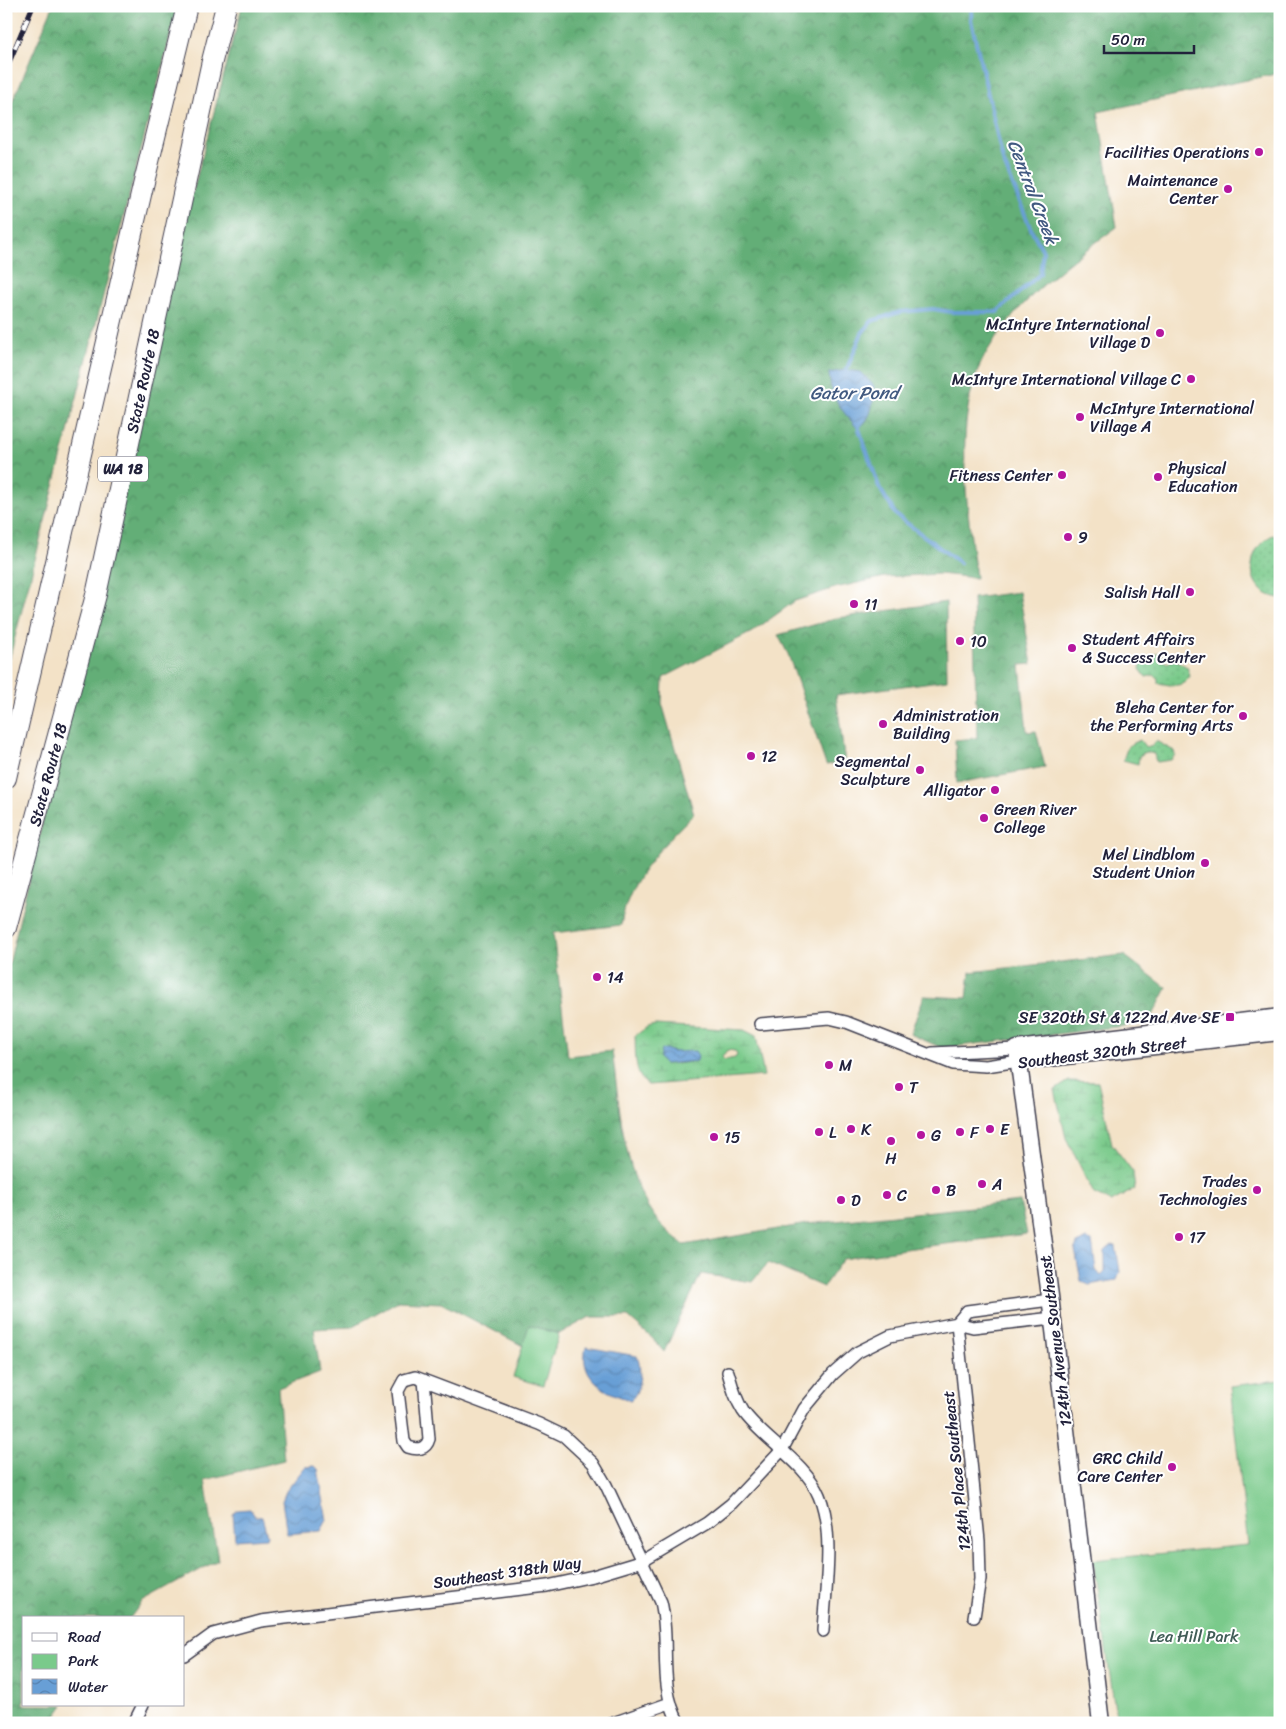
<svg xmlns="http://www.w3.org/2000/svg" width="1286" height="1729" viewBox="0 0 1286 1729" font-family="Sriracha,sans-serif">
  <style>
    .grass { fill: url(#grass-dots); stroke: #4e7663 }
    .forest { fill: url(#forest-crowns); stroke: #426859 }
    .wetland { fill: url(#wetland-marsh); stroke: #4e7663; fill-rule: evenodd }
    .park { fill: #7aca8b; stroke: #4e7663 }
    .water { fill: url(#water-waves); stroke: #456088 }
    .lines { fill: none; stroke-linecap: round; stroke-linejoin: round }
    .stream { stroke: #689fd6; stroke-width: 4 }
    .street-casing { stroke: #413f50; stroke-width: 14 }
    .secondary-casing { stroke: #413f50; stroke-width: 19 }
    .highway-casing { stroke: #413f50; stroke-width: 22 }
    .street { stroke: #fff; stroke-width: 11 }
    .secondary { stroke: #fff; stroke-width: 16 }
    .highway { stroke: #fff; stroke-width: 20 }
    .rail-casing { stroke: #22223b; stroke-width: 5.5 }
    .rail { stroke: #fff; stroke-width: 4; stroke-dasharray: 11; stroke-linecap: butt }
    .poi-dot { fill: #b5179e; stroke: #fff; stroke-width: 2 }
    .labels { text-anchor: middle; stroke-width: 4; stroke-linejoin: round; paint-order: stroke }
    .shield { fill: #fff; stroke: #646476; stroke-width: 1 }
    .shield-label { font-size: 15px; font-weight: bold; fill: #22223b }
    .poi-label { font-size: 16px; fill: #22223b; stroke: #fff; text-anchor: start }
    .street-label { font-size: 16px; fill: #22223b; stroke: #fff }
    .park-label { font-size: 16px; fill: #415d57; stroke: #fff }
    .water-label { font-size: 18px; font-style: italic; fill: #425a81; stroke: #fff }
  </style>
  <defs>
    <pattern id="grass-dots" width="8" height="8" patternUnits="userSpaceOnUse" patternTransform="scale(1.25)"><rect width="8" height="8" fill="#7aca8b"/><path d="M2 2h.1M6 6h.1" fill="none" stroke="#69ad79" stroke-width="1.8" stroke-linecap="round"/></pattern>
    <pattern id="forest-crowns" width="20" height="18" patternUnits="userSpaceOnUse" patternTransform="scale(1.25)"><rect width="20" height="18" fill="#63ae77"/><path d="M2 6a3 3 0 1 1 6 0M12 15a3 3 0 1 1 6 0" fill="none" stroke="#518d63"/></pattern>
    <pattern id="wetland-marsh" width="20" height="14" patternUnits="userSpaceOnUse" patternTransform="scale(1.25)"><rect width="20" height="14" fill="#7aca8b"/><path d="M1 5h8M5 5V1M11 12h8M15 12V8" fill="none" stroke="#69ad79"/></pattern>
    <pattern id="water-waves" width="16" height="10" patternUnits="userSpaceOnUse" patternTransform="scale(1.25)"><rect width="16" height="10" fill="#689fd6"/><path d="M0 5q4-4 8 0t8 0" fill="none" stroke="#5581af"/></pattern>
  </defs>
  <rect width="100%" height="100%" fill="#fff"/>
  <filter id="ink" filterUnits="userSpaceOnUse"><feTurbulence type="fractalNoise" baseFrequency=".02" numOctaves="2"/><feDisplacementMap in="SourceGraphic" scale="10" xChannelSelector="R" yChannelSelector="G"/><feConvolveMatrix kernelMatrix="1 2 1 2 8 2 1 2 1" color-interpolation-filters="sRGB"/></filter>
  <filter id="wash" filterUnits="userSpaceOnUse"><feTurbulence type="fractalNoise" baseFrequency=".0096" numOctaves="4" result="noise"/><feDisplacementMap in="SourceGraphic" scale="20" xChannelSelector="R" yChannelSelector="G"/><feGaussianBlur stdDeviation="1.12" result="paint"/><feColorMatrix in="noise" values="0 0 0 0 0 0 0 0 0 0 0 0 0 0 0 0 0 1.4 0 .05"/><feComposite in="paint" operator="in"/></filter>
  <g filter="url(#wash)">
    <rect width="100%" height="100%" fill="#f3e2c7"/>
    <path class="grass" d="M1273,535L1280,538V598C1245,594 1243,549 1273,535Z
      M1158,653L1162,654L1165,662L1168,663L1174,659L1187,667L1190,676C1183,689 1170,685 1158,683V679L1154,675L1146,677L1140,669L1142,661Z
      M1140,740L1146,748L1152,746L1156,741L1174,751L1175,755L1171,760L1156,762L1154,754L1146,752L1139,756L1138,764L1123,760L1128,746Z"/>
    <path class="forest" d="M53,6H178L6,672V117Z
      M242,6H1280V73L1098,112L1117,227C1069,262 1020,298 988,350C950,413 968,509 976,578L939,574L885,577L835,588L795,601L752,632L663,678L662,703L694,814C663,844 628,880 621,925L553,933L568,1056L612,1051C619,1100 623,1171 652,1213C661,1226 672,1235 684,1245L807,1224L1020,1202L1027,1234L905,1249L843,1259L823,1287L768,1263L752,1282L701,1274L664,1352L652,1338L628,1317H590L559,1334L529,1325L523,1346L441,1303L398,1301L352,1327L314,1329L320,1372L278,1388L284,1460L205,1480L218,1560L142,1602L130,1618H24V1705H64L51,1723H6V977L169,282Z
      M1019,592L1032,664L1020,665L1027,732L1036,731L1045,767L957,783L955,740L977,738L973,598Z
      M946,602L947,680L836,695L845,762L826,765L788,654L778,635L838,618Z
      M1124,955L1167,988L1149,1023L942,1048L910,1034L924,996L967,998L970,972Z"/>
    <path class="wetland" d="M655,1025L744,1030L756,1036L764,1076L648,1085C633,1075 636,1053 635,1036L647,1027ZM666,1049L697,1061L676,1064ZM727,1050L735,1051L737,1055L735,1058L724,1060L722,1057Z
      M1069,1081L1098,1082L1112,1144L1133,1172L1135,1189L1111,1202L1094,1194L1066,1138L1055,1090Z"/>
    <path class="park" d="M529,1325L559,1334L543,1386L513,1377Z
      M1280,1380V1723H1117L1093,1560L1248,1545L1230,1386Z"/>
    <path class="water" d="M6,6H15L6,28Z
      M845,370L861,372L874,386C873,404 873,417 858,429C842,410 831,400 829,373Z
      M666,1049L672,1052L695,1051L698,1056L697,1061L664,1064L659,1058L661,1050Z
      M1086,1239L1092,1241L1096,1270L1101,1276L1105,1272V1251L1112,1245L1116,1246L1120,1272L1117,1280L1089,1285L1081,1281L1075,1250L1077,1244Z
      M586,1347L637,1356C642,1366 641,1394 630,1400C605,1393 578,1378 586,1347Z
      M315,1466L318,1469L327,1520L321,1531L287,1534L282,1501L286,1491L305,1467Z
      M237,1510L250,1509L255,1516L262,1517L267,1535L266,1538L235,1540L233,1514Z"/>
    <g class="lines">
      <path class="stream" d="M845,373L862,333L872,321L900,312L933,309L951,312H997L1040,274L1043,251L1031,229L1003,161L971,20L972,6
        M858,426L879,487L896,515L960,563"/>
    </g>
  </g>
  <g filter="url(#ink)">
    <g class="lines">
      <g class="street-casing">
        <path id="street" d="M760,1024L829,1018L846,1022L953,1064L986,1066L1019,1061
          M932,1053L1017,1049
          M957,1323L979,1541L980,1579L974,1617
          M957,1323L967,1311L1050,1300
          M728,1372C732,1386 735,1398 743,1411C762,1439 805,1461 819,1495C835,1532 825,1592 823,1631
          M424,1380L429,1439C426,1450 417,1450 408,1447L404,1441L398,1391L404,1380L415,1377L539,1424L564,1436L593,1463L606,1485L661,1602C671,1642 657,1684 679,1723
          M184,1655L213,1634L261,1621L547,1586L593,1576L643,1561L707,1523L731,1504L782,1450L804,1409L833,1374L858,1352L890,1336L957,1323L973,1327L1053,1318
          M134,1723L143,1705
          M613,1723L670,1703"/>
      </g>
      <g class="secondary-casing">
        <path id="secondary" d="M1031,1060L1280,1032
          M1101,1723L1050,1296L1017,1049L1280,1017"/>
      </g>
      <g class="highway-casing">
        <g id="highway">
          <path d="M6,778L143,186L187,6"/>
          <path id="s1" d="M6,928L96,595L212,61L226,6"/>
        </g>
      </g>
      <use href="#street" class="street"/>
      <use href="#secondary" class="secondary"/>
      <use href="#highway" class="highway"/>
      <g class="rail-casing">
        <path id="rail" d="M6,69L33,6"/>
      </g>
      <use href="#rail" class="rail"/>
    </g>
  </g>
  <g class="poi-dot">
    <circle cx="1259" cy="152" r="5"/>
    <circle cx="1228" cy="189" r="5"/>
    <circle cx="1160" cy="333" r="5"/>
    <circle cx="1191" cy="379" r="5"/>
    <circle cx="1080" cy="417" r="5"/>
    <circle cx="1062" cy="475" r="5"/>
    <circle cx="1158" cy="477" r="5"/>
    <circle cx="1068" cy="537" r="5"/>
    <circle cx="1190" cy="592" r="5"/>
    <circle cx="854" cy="604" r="5"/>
    <circle cx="960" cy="641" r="5"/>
    <circle cx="1072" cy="648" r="5"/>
    <circle cx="1243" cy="716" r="5"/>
    <circle cx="883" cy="724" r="5"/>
    <circle cx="751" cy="756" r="5"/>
    <circle cx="920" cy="770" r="5"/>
    <circle cx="995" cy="790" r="5"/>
    <circle cx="984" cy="818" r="5"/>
    <circle cx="1205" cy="863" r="5"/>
    <circle cx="597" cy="977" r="5"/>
    <rect x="1225" y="1012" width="10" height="10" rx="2.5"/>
    <circle cx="829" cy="1065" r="5"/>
    <circle cx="899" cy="1087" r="5"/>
    <circle cx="851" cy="1129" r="5"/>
    <circle cx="990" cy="1129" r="5"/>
    <circle cx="819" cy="1132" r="5"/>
    <circle cx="960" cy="1132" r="5"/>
    <circle cx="921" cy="1135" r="5"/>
    <circle cx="714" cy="1137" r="5"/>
    <circle cx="891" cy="1141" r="5"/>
    <circle cx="982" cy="1184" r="5"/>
    <circle cx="936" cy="1190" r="5"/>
    <circle cx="1257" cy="1190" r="5"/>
    <circle cx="887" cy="1195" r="5"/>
    <circle cx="841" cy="1200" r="5"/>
    <circle cx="1179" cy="1237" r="5"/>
    <circle cx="1172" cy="1467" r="5"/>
  </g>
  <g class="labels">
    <rect class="shield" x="98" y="456.5" width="50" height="25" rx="4"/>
    <g class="shield-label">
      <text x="123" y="474">WA 18</text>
    </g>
    <g class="poi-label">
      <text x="1249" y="158" text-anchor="end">Facilities Operations</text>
      <text x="1218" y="186" text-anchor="end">Maintenance<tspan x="1218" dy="18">Center</tspan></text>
      <text x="1150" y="330" text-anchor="end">McIntyre International<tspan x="1150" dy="18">Village D</tspan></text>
      <text x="1181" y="385" text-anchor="end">McIntyre International Village C</text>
      <text x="1090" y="414">McIntyre International<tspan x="1090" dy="18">Village A</tspan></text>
      <text x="1168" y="474">Physical<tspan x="1168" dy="18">Education</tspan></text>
      <text x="1052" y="481" text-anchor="end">Fitness Center</text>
      <text x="1078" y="543">9</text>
      <text x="1180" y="598" text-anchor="end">Salish Hall</text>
      <text x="864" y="610">11</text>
      <text x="1082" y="645">Student Affairs<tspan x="1082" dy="18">&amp; Success Center</tspan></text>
      <text x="970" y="647">10</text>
      <text x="1233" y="713" text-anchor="end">Bleha Center for<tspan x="1233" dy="18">the Performing Arts</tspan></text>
      <text x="893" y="721">Administration<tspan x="893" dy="18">Building</tspan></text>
      <text x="761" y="762">12</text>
      <text x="910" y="767" text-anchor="end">Segmental<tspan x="910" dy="18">Sculpture</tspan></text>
      <text x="985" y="796" text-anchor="end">Alligator</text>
      <text x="994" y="815">Green River<tspan x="994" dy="18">College</tspan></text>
      <text x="1195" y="860" text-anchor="end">Mel Lindblom<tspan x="1195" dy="18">Student Union</tspan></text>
      <text x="607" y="983">14</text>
      <text x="1220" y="1023" text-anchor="end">SE 320th St &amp; 122nd Ave SE</text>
      <text x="839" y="1071">M</text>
      <text x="909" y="1093">T</text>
      <text x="861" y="1135">K</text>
      <text x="1000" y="1135">E</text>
      <text x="829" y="1138">L</text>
      <text x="970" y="1138">F</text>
      <text x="931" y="1141">G</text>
      <text x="724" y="1143">15</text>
      <text x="891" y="1164" text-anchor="middle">H</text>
      <text x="1247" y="1187" text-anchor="end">Trades<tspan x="1247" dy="18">Technologies</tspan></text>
      <text x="992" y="1190">A</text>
      <text x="946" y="1196">B</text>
      <text x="897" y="1201">C</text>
      <text x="851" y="1206">D</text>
      <text x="1189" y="1243">17</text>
      <text x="1162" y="1464" text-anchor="end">GRC Child<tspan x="1162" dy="18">Care Center</tspan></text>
    </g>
    <g class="street-label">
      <text dy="6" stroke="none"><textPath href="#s1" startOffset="564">State Route 18</textPath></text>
      <text dy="6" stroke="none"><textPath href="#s1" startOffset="159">State Route 18</textPath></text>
      <text transform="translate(1102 1052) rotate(-7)" y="6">Southeast 320th Street</text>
      <text transform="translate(1055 1341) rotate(-97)" y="6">124th Avenue Southeast</text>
      <text transform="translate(956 1471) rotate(-96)" y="6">124th Place Southeast</text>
      <text transform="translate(507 1572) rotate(-8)" y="6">Southeast 318th Way</text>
    </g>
    <g class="park-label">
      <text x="1194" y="1642">Lea Hill Park</text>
    </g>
    <g class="water-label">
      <text transform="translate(1033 192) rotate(69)" y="6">Central Creek</text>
      <text x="854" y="399">Gator Pond</text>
    </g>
  </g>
  <rect width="1286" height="1729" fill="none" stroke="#fff" stroke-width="25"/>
  <rect x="22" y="1616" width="162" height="90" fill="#ffffff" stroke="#a7a7b1"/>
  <rect x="32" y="1633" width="25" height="8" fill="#ffffff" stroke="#a7a7b1"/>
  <text x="68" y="1642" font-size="15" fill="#22223b">Road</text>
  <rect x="32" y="1654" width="25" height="15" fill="#7aca8b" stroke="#a7a7b1"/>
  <text x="68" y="1666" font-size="15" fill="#22223b">Park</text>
  <rect x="32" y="1679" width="25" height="15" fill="url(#water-waves)" stroke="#a7a7b1"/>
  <text x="68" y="1692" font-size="15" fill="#22223b">Water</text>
  <path d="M1104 45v8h90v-8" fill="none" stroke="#22223b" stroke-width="2.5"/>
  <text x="1111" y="45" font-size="15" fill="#22223b" stroke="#ffffff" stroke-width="4" paint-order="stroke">50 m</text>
</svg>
